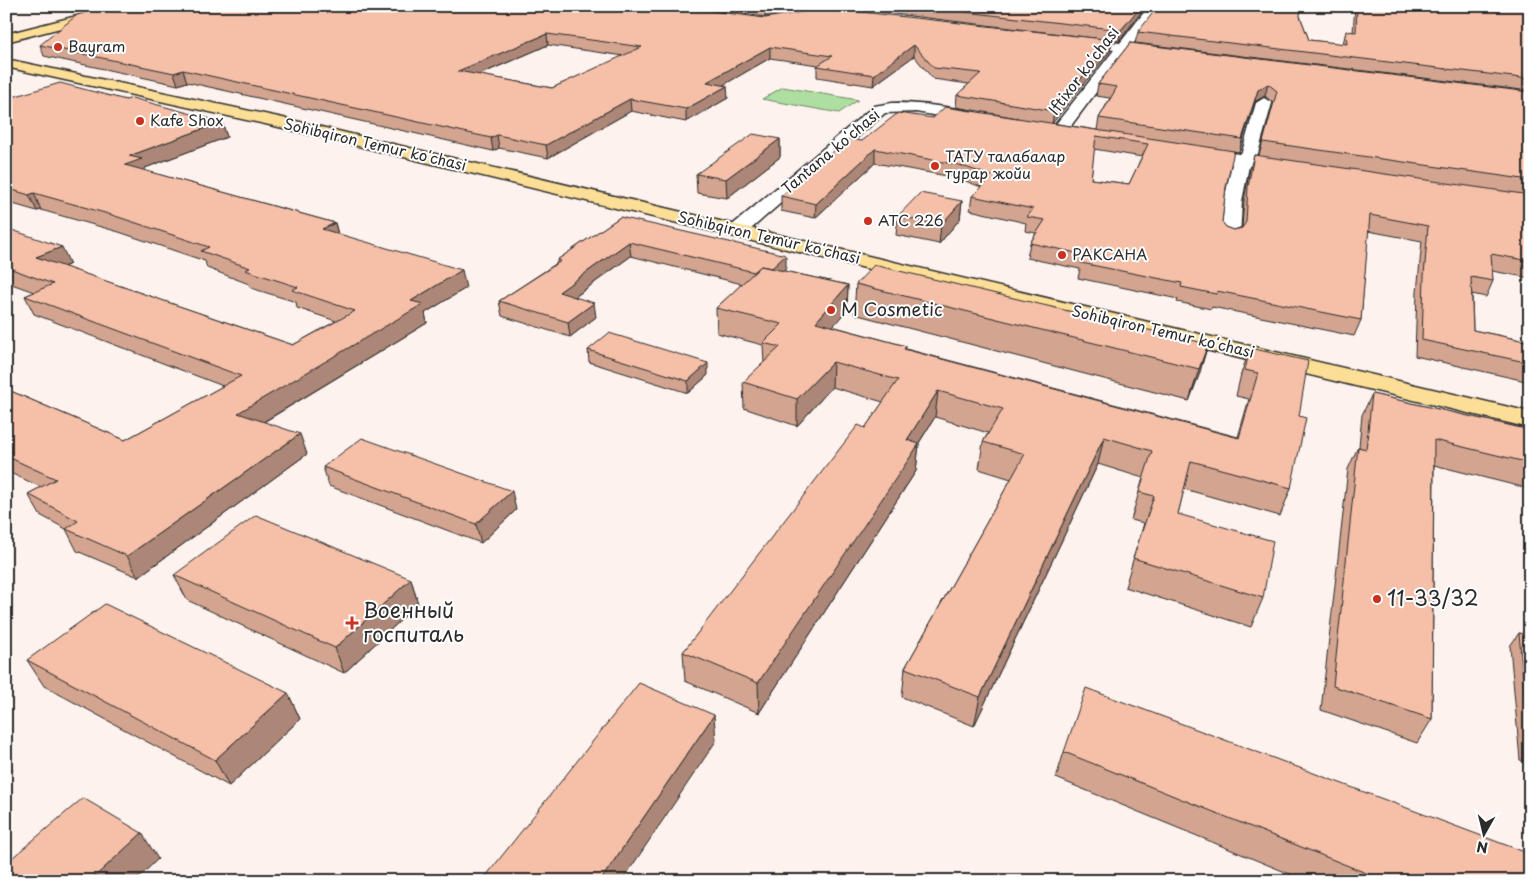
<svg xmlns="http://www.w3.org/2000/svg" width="1536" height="887" viewBox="0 0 1536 887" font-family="'Playpen Sans',sans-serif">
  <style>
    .green { fill: #aedfa0; stroke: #6c8566 }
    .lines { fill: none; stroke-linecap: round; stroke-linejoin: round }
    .minor-casing { stroke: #2b2b2b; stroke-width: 3 }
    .major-casing { stroke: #2b2b2b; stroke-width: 3 }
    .minor { fill: #fff; fill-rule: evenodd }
    .major { fill: #fcde96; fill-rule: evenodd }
    .wall { fill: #d3a490; stroke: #2b2b2b; fill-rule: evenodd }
    .shaded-wall { fill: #ac8676; stroke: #2b2b2b }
    .building { fill: #f5bfa8; stroke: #2b2b2b; fill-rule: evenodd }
    .poi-dot { fill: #c8321e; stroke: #fff; stroke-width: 2 }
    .labels { text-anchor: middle; stroke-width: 4; stroke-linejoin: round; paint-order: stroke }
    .far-poi-label { font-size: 15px; fill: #2b2b2b; stroke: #fff; text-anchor: start }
    .far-street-label { font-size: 15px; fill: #2b2b2b; stroke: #fff }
    .poi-label { font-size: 18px; fill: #2b2b2b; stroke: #fff; text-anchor: start }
    .near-poi-label { font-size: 21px; fill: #2b2b2b; stroke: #fff; text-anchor: start }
  </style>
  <rect width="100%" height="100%" fill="#fdf2ee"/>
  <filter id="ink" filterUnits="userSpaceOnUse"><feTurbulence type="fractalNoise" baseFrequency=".02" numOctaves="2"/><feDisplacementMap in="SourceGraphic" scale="10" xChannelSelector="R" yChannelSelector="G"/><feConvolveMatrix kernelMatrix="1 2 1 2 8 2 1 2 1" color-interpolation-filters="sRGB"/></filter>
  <g filter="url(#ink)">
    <path class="green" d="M783,87L858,100L839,113L762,99Z"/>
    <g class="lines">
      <g class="minor-casing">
        <path id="minor" d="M1149,6H1161L1133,44L1169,49L1171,52L1169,55L1127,51L1064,135H1052L1050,132L1052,129L1114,50L1070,44L1068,41L1070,38L1120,43Z
          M1264,98L1272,103L1257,157L1296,163L1299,167L1296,171L1290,172L1249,166L1242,201L1240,237L1237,241L1230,243L1223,241L1220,237L1224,201L1232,164L1194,158L1188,157L1185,153L1188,149L1194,148L1239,154L1242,152L1256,103Z
          M892,103C906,102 978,108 985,118L977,123L916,112L885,113L744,235L737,237L730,235L727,231L730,227L874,106Z"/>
      </g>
      <g class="major-casing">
        <path id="major" d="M116,6H137L135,9L6,42V34Z
          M6,59L283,118L1530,412V428L283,128L6,67Z"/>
      </g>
      <use href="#minor" class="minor"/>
      <use href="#major" class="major"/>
    </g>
    <path class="wall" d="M684,6H1146L1119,41L861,10L809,9L765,17Z
      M1355,6H1530V91L1135,43L1138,32L1300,16L1309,40L1343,44L1346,31L1353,32Z
      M765,18L1110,51L1052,123L1097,130L1099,118L1110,98L1096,96L1098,84L1130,43L1530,92V278L1492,271L1493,281L1486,297L1472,294L1473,330L1530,342V382L1415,356L1417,292L1422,241L1368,231L1361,320L1354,336L1212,307L1211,309L1177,302L1178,299L1078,278L1080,269L1027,258L1030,243L1036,233L1025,231L1026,223L970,210L972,196L981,187L958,178L875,163L815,218L781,211V196L862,141L933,118H1018L956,107L957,95L969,84L933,79L914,56L873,86L817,77V66L818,65L770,58L723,85L728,98L686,122L631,111L548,158L499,148L493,151L187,82L178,85L44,56L40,45ZM548,45L624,56L552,88L479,75ZM1265,96L1274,104L1259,155H1254L1250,168L1244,201L1242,227L1234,230L1226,227L1222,222L1226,187L1233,151L1239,152L1254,102ZM1094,149L1142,157L1129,184L1091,179Z
      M6,99L126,100L222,122L227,137L145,168L146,171L335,223L338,234L466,288L425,313L427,323L264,422L307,454L138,577L77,551L66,529L40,515L28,494L41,487L6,471V389L125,440L223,386L34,314L25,296L34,292L6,282V228L70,264L64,267L293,345L336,321L297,308L296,302L251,288L249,284L207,268L205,261L119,232L41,210L37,211L6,202Z
      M780,139V157L727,198L697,193L696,174Z
      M962,201L960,219L939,244L896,235L898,216Z
      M620,217L786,269L784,271L848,285L847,310L832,326L906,346V349L1238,437L1249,399L1236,396L1241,374L1250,348L1299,416L1291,488L1280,516L1184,489L1178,514L1263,598L1251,627L1125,587L1144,523L1131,520L1143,478L1098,464L974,726L902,697L905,668L1011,479L979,469L983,442L988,433L935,417L919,443L916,471L759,713L685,681L683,652L865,428L883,402L832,387L797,426L744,408L743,382L764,363L763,345L717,333L716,308L742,284L631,256L575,297L596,317L570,337L502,316L499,301L557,263V260Z
      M856,284L1208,344L1199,375L1189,401L854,314Z
      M588,350L708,375L688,393L589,362Z
      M1372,394L1530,430V489L1434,465L1432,719L1417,743L1321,710L1348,469L1358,447H1359L1362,415Z
      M323,467L516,510L481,543L329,486Z
      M174,575L411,579L418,604L344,673L187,600Z
      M1519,633L1530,636V763L1520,760L1510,646Z
      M27,660L288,693L300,719L229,786L44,686Z
      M1064,752L1530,881H1307L1056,778Z"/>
    <path class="shaded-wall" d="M769,6H809V9L765,17V7Z
      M1141,6H1146L1119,41L1121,30Z
      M547,34L548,45L460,83L458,71Z
      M1113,40L1110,51L1052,124L1054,111Z
      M914,45V56L873,86L874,75Z
      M770,47V58L708,94L707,82Z
      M183,70L187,82L178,85L174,73Z
      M1268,84L1265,96L1254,102L1239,152L1258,90Z
      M727,86L728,98L686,122V109Z
      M630,99L631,111L548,158L546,145Z
      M222,122L227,137L145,168L148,175L125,165L129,156Z
      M497,135L499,148L493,151L491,138Z
      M780,139V157L727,198L726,179Z
      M875,149V163L815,218L816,204Z
      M34,193L41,210L37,211L29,195Z
      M962,201L960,219L939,244L941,225Z
      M335,223L339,240L322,229Z
      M629,242L631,256L561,307L559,292Z
      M62,247L70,264L45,275L36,257Z
      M786,255V269L764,289V275Z
      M462,270L466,288L425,313L427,323L245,433L238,413L411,301Z
      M848,285L847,310L815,347L816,322Z
      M594,303L596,317L570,337L568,322Z
      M1208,344L1199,375L1189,401L1199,369Z
      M833,362L832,387L797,426V399Z
      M708,363V375L688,393V381Z
      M938,391L935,417L910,457L919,444L916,471L759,713L758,683L907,440Z
      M300,434L307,454L138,577L127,556Z
      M1104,437L1098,464L974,726L980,697Z
      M512,491L516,510L481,543L476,524Z
      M411,579L418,604L344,673L335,648Z
      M288,693L300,719L229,786L215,760Z
      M714,715L716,741L622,881H600Z
      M6,760L13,770L6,776Z
      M142,833L158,859L135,881H90Z"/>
    <path class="building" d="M109,6H673L765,18L809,11L861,12L1113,40L1054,111L957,95L981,73L934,68L914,45L874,75L817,66L832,56L770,47L707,82L727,86L686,109L630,99L546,145L497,135L491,138L183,70L174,73L40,45L77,15ZM547,34L642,47L552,88L458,71Z
      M914,6H1141L1121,30Z
      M1158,6H1301L1300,16L1309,40L1347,44L1346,31L1356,32L1357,6H1530V79L1138,32Z
      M1130,43L1530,92V180L1263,142L1277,91L1268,84L1258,90L1242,139L1099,118L1117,87L1098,84Z
      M60,83L126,100L132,98L222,122L129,156L142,159L125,165L335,223L322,229L462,270L411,301L423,304L238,413L300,434L127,556L66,529L78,521L28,494L56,479L6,456V389L125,440L241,376L25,296L53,284L6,267V228L62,247L36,257L293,345L355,311L292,290L298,287L245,270L250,268L201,251L209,247L112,215L34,193L29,195L6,188V99Z
      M945,107L1234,151L1226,187L1222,222L1226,227L1234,230L1242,228L1246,222L1248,187L1254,155L1530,195V261L1491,254L1493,281L1471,277L1473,330L1530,342V363L1422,340L1424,276L1428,226L1370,215L1361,320L1217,291L1216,294L1181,287L1182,283L1081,263L1086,255L1030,243L1045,220L1027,217L1033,209L972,196L992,176L959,165L875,149L816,204L781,196L848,139L862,141L898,113L933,118ZM1096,136L1148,144L1129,184L1091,179Z
      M753,134L780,139L726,179L696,174Z
      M920,193L962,201L941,225L898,216Z
      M620,217L786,255L772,268L761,266L754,272L629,242L559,292L594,303L568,322L499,301L561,261L557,260Z
      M874,265L1208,344L1199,369L856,284Z
      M761,266L848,285L816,322L906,346L904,349L1239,438L1258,373L1245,370L1250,348L1308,361L1299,416L1306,418L1291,488L1191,461L1178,514L1273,541L1263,598L1133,558L1154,496L1139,492L1152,451L1104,437L980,697L905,668L1025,454L983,442L1003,409L938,391L907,440L919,444L758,683L683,652L858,425L865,428L898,380L833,362L797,399L743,382L780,347L763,343L782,324L716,308Z
      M609,333L708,363L688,381L588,350Z
      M1372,394L1530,430V463L1434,440L1432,719L1333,686L1358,447L1366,449Z
      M362,438L512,491L476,524L323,467Z
      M256,515L411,579L335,648L174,575Z
      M105,604L288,693L215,760L27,660Z
      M1519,633L1530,636V746H1529Z
      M639,683L714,715L600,881H482Z
      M1086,688L1530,854V881H1386L1064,752Z
      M83,798L142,833L90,881H6V863Z"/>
  </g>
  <g class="poi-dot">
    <circle cx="58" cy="47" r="5"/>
    <circle cx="140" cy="121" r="5"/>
    <circle cx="935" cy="166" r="5"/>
    <circle cx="868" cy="221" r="5"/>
    <circle cx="1062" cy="255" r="5"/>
    <circle cx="831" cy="310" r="5"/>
    <circle cx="1377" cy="599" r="5"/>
    <path d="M349.5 615.5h5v5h5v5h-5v5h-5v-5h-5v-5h5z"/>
  </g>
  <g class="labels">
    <g class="far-poi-label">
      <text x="68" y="52">Bayram</text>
      <text x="150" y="126">Kafe Shox</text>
      <text x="945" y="162">ТАТУ талабалар<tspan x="945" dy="17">турар жойи</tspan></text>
      <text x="878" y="226">АТС 226</text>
      <text x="1072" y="260">РАКСАНА</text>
    </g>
    <g class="far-street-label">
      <text transform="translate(1084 71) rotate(-53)" y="5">Iftixor koʻchasi</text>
      <text transform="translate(375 145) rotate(13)" y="5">Sohibqiron Temur koʻchasi</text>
      <text transform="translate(831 152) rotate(-40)" y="5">Tantana koʻchasi</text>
      <text transform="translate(769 238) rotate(13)" y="5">Sohibqiron Temur koʻchasi</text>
      <text transform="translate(1163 332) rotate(13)" y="5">Sohibqiron Temur koʻchasi</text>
    </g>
    <g class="poi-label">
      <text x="841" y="316">M Cosmetic</text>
    </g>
    <g class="near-poi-label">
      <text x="1387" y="606">11-33/32</text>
      <text x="363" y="618">Военный<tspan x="363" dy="24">госпиталь</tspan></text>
    </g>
  </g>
  <rect width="1536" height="887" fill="none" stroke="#fff" stroke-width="25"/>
  <rect x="12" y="12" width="1511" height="862" fill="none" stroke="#2b2b2b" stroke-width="2" filter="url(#ink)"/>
  <g transform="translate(1484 834) rotate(188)" stroke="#ffffff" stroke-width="4" paint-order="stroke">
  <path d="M0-4L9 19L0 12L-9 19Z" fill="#2b2b2b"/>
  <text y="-8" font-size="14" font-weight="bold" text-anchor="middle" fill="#2b2b2b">N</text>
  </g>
</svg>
